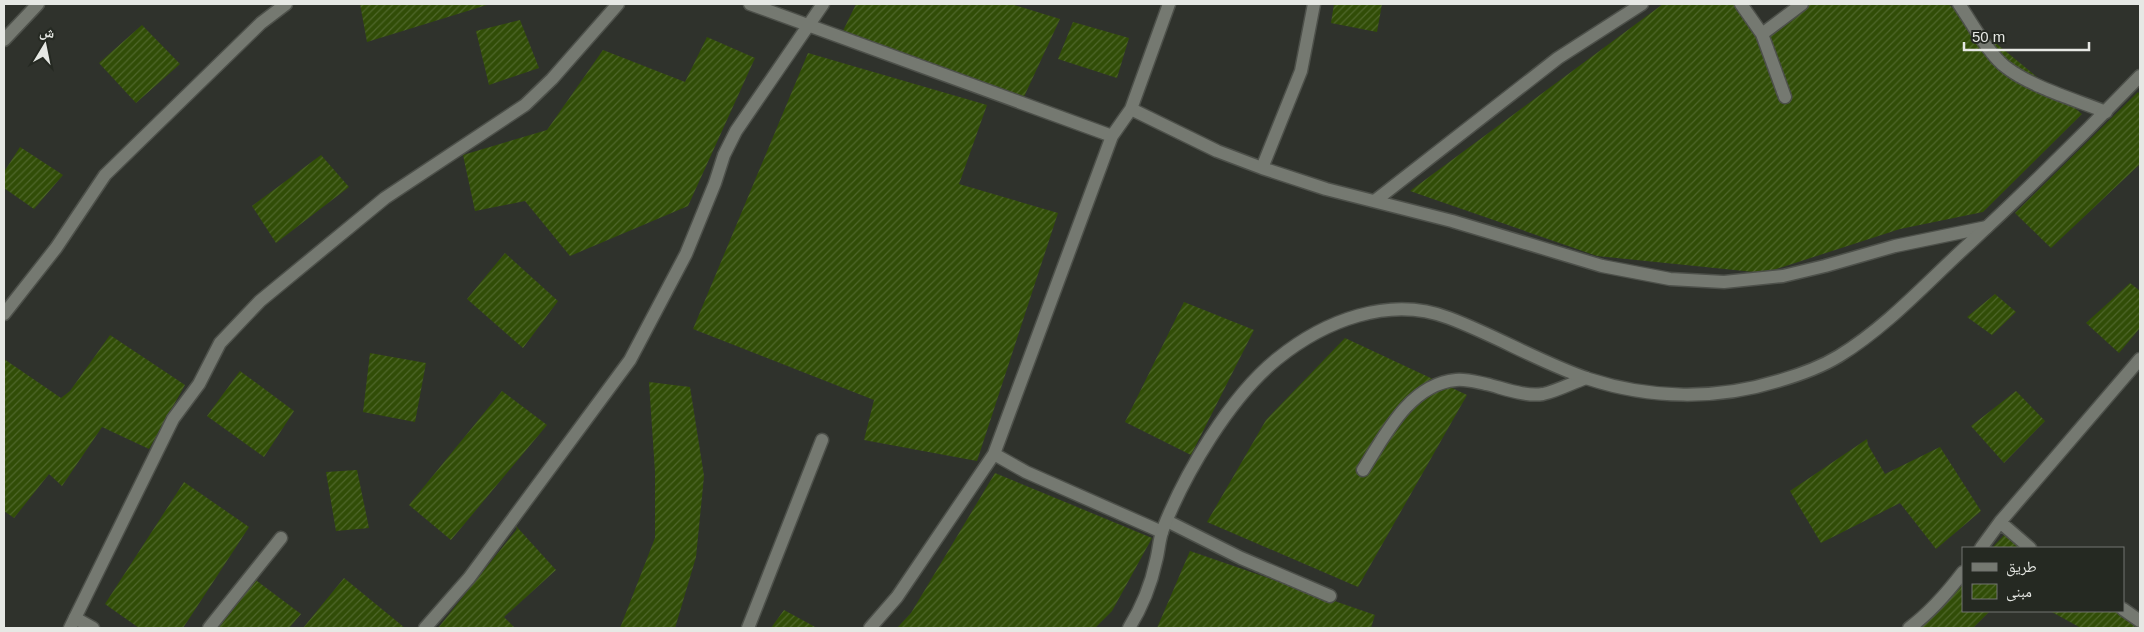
<svg xmlns="http://www.w3.org/2000/svg" width="2144" height="632" viewBox="0 0 2144 632" font-family="Helvetica,'Noto Naskh Arabic',sans-serif">
  <style>
    .building { fill: url(#building-hatch) }
    .lines { fill: none; stroke-linecap: round; stroke-linejoin: round }
    .minor-casing { stroke: #4d504a; stroke-width: 15 }
    .tertiary-casing { stroke: #4d504a; stroke-width: 15 }
    .minor { stroke: #757971; stroke-width: 12 }
    .tertiary { stroke: #757971; stroke-width: 12 }
  </style>
  <defs>
    <pattern id="building-hatch" width="6" height="6" patternUnits="userSpaceOnUse" patternTransform="scale(1.25)"><rect width="6" height="6" fill="#314d07"/><path d="M-1 1l2-2M0 6l6-6M5 7l2-2" fill="none" stroke="#4f672b"/></pattern>
  </defs>
  <rect width="100%" height="100%" fill="#2f322c"/>
  <path class="building" d="M360,4H490L367,42Z
    M856,4H1011L1060,19L1022,101L841,35Z
    M1334,4H1382L1377,32L1331,23Z
    M1663,4H1736L1756,32L1807,4H1948L2082,114L1983,212L1900,229L1764,273L1597,256L1410,191Z
    M520,20L539,68L489,85L476,31Z
    M1073,22L1129,38L1117,78L1058,59Z
    M142,25L180,64L136,103L99,63Z
    M707,37L755,58L688,206L570,256L525,201L475,211L463,155L547,130L603,50L685,82Z
    M808,53L987,105L959,184L1058,213L977,461L864,440L874,400L693,329Z
    M2138,92L2140,95V164L2051,248L2015,213Z
    M20,147L63,175L34,209L4,188V172Z
    M321,155L349,187L276,243L252,206Z
    M505,253L558,301L523,348L467,299Z
    M2130,283L2140,291V328L2119,353L2086,323Z
    M1995,294L2016,312L1992,335L1967,317Z
    M1184,302L1254,330L1191,455L1125,422Z
    M110,335L185,385L149,449L102,427L62,486L49,474L14,518L4,511V359L61,398L70,391Z
    M1345,338L1467,395L1358,587L1207,522L1266,420Z
    M370,353L426,363L415,422L363,412Z
    M240,371L294,411L264,457L207,416Z
    M649,382L690,387L704,476L696,557L675,628H620L655,538V472Z
    M502,391L547,425L451,540L409,505Z
    M2016,391L2045,421L2004,463L1971,426Z
    M1867,439L1868,445L1885,474L1940,447L1981,511L1936,549L1900,503L1821,543L1790,491Z
    M357,470L369,528L336,531L326,472Z
    M995,473L1152,538L1112,611L1095,628H897L911,613Z
    M184,482L249,527L183,628H139L105,604Z
    M515,525L556,570L504,617L515,628H438L517,529Z
    M2006,533L2024,548H1992Z
    M1190,551L1375,615L1371,628H1157Z
    M253,578L301,614L289,628H217Z
    M344,578L405,628H303Z
    M1963,580V611H1990L1973,628H1917Z
    M784,610L817,628H771Z
    M2050,611H2114L2128,620L2136,628H2081Z"/>
  <g class="lines">
    <g class="minor-casing">
      <path id="minor" d="M750,4L1112,136
        M1741,4L1762,34L1785,97
        M1959,4C1972,23 1989,55 2007,68C2032,87 2076,100 2106,112
        M1762,34L1802,4
        M4,40L38,4
        M1131,109L1217,151L1262,168L1326,189L1452,221L1602,266L1670,279L1724,282L1783,276L1825,266L1895,246L1987,227
        M1262,168L1301,71L1314,4
        M1376,200L1558,58L1642,4
        M4,314L56,248L105,175L261,23L286,4
        M994,454L1026,472L1162,532
        M1363,470C1385,435 1410,384 1456,380C1466,379 1476,382 1486,384C1503,388 1525,397 1543,394C1557,391 1572,383 1586,378
        M1167,521L1241,558L1330,596
        M2000,522L2030,548
        M1981,548L2000,522L2140,359
        M2123,609L2140,621
        M75,618L93,628
        M209,628L281,538
        M425,628L469,578L630,360L686,254L715,183L724,155L736,131L823,4
        M748,628L822,440
        M870,628L897,597L994,454L1112,136L1131,109L1169,4
        M1909,628C1931,612 1947,593 1963,572"/>
    </g>
    <g class="tertiary-casing">
      <path id="tertiary" d="M70,628L173,419L199,384L220,343L260,301L385,198L525,105L552,79L618,4
        M1129,628C1142,607 1151,585 1156,561C1159,550 1159,539 1163,529C1185,473 1230,397 1277,359C1324,321 1389,295 1449,318C1497,336 1541,363 1589,379C1650,399 1717,400 1778,381C1799,375 1821,367 1839,356C1888,326 1928,281 1970,243C2028,189 2085,133 2140,76"/>
    </g>
    <use href="#minor" class="minor"/>
    <use href="#tertiary" class="tertiary"/>
  </g>
  <rect width="2144" height="632" fill="none" stroke="#e6e8e4" stroke-width="10"/>
  <rect x="1962" y="547" width="162" height="65" fill="#252922" stroke="#727570"/>
  <rect x="1972" y="563" width="25" height="8" fill="#757971" stroke="#727570"/>
  <text x="2006" y="572" font-size="15" fill="#e6e8e4">طريق</text>
  <rect x="1972" y="584" width="25" height="15" fill="url(#building-hatch)" stroke="#727570"/>
  <text x="2006" y="597" font-size="15" fill="#e6e8e4">مبنى</text>
  <g transform="translate(45 45) rotate(10)" stroke="#252922" stroke-width="4" paint-order="stroke">
  <path d="M0-4L9 19L0 12L-9 19Z" fill="#e6e8e4"/>
  <text y="-8" font-size="14" font-weight="bold" text-anchor="middle" fill="#e6e8e4">ش</text>
  </g>
  <path d="M1964 42v8h125v-8" fill="none" stroke="#e6e8e4" stroke-width="2.5"/>
  <text x="1972" y="42" font-size="15" fill="#e6e8e4" stroke="#252922" stroke-width="4" paint-order="stroke">50 m</text>
</svg>
